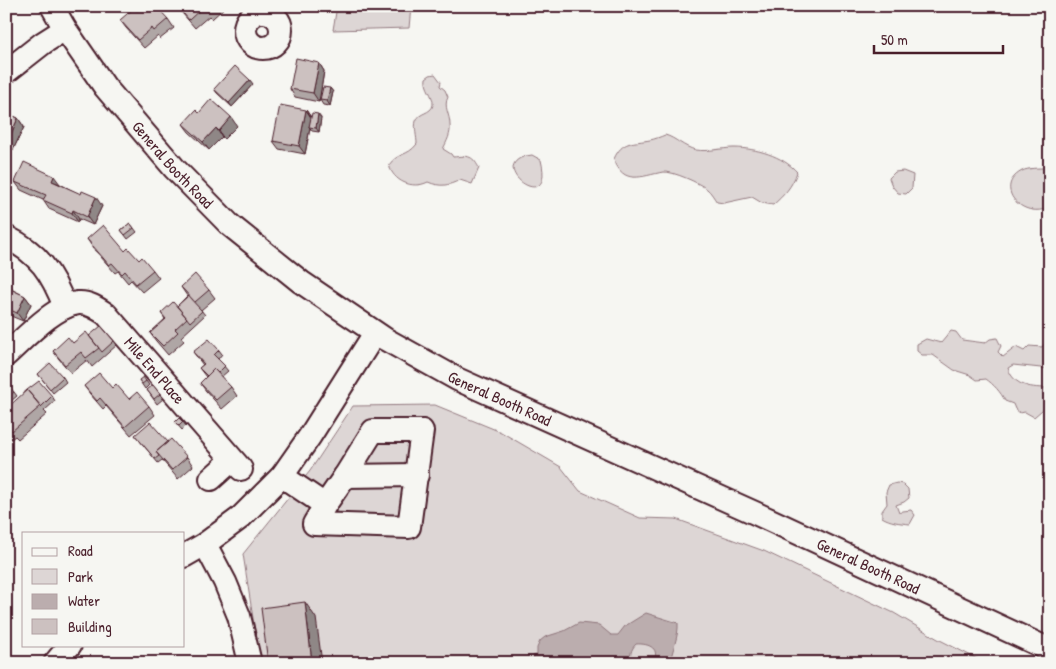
<svg xmlns="http://www.w3.org/2000/svg" width="1056" height="669" viewBox="0 0 1056 669" font-family="'Patrick Hand',sans-serif">
  <style>
    .green { fill: #ddd6d5; stroke: #947a80 }
    .water { fill: #bbadae; stroke: #8e747a }
    .lines { fill: none; stroke-linecap: round; stroke-linejoin: round }
    .minor-casing { stroke: #4a1f2b; stroke-width: 26 }
    .minor { stroke: #f6f6f2; stroke-width: 22 }
    .wall { fill: #afa6a5; stroke: #4a1f2b }
    .shaded-wall { fill: #8f8786; stroke: #4a1f2b }
    .building { fill: #ccc1c0; stroke: #4a1f2b }
    .labels { text-anchor: middle; stroke-width: 4.5; stroke-linejoin: round; paint-order: stroke }
    .street-label { font-size: 16px; fill: #4a1f2b; stroke: #f6f6f2 }
  </style>
  <rect width="100%" height="100%" fill="#f6f6f2"/>
  <filter id="ink" filterUnits="userSpaceOnUse"><feTurbulence type="fractalNoise" baseFrequency=".02" numOctaves="2"/><feDisplacementMap in="SourceGraphic" scale="10" xChannelSelector="R" yChannelSelector="G"/><feConvolveMatrix kernelMatrix="1 2 1 2 8 2 1 2 1" color-interpolation-filters="sRGB"/></filter>
  <g filter="url(#ink)">
    <path class="green" d="M337,6H411L409,28L333,30Z
      M435,74L441,82L440,86L445,90L448,97C443,107 450,114 450,125C451,134 447,141 443,149L451,154L453,157C467,156 472,154 479,168L472,184L460,180C448,186 440,187 428,182C412,190 393,181 389,165C398,152 407,157 417,144C417,137 414,128 416,121C419,112 431,114 433,105C434,95 424,88 426,78L430,75Z
      M665,135C676,138 683,147 696,150C708,152 722,148 734,148C756,148 783,156 797,172C792,187 784,195 773,205L762,203L752,197L724,203L717,202C714,198 711,192 707,189C699,183 673,171 663,172C642,176 623,186 614,159C622,140 634,143 650,140C655,139 660,137 665,135Z
      M532,155L541,160C556,220 479,162 532,155Z
      M1045,168L1050,169V207C1023,221 992,187 1022,171C1028,168 1038,168 1045,168Z
      M903,171L913,175L912,188L906,194L898,193L892,186L889,178L895,172Z
      M951,331L956,332L962,340L985,343L990,339L997,338L1001,346L998,352L1003,357L1016,347L1024,351L1029,346L1042,347L1048,340H1050V369L1013,365L1008,368C1014,387 1032,388 1050,388V403L1034,417L1025,412L1020,413L1015,409L1013,404L1005,401C1001,392 993,384 986,379L977,380L970,375L954,370L933,355H922L917,351V344L926,339L941,343Z
      M435,405L501,432L561,467L580,491L640,518L676,519L764,551L894,613L938,639L985,663H260L243,554L310,471L353,406Z
      M897,483L903,484L908,489L909,498L904,502L896,505L899,513L903,511L911,510L915,515L910,524C900,523 890,522 882,517V511L887,504L886,492L889,485Z"/>
    <path class="water" d="M646,613L678,623C679,636 672,650 670,663H652C662,649 649,643 636,644C631,649 629,656 632,663H535L533,656L537,655V648L540,641L545,637L564,631L579,623L599,625L611,635H618L625,626Z"/>
    <g class="lines">
      <g class="minor-casing">
        <g id="minor">
          <path id="s1" d="M52,6L65,29L105,87L175,169L230,225L301,282L385,339L457,379L755,513L1050,650"/>
          <circle cx="263" cy="30" r="18"/>
          <path d="M6,72L43,43L65,29"/>
          <path d="M6,237C39,253 52,273 65,307"/>
          <path id="s2" d="M6,355C24,339 54,306 78,303C88,302 97,308 106,314L241,469"/>
          <path d="M282,476L325,505L314,524L409,527L422,431H373L345,476L325,505"/>
          <path d="M345,476L417,475"/>
          <path d="M211,479L232,460"/>
          <path d="M205,544L225,582L239,616L250,663"/>
          <path d="M184,556L205,544L240,518L282,476L310,436L375,333"/>
          <path d="M55,663L70,645"/>
        </g>
      </g>
      <use href="#minor" class="minor"/>
    </g>
    <path class="wall" d="M176,6H225V7L212,19L209,16L195,28Z
      M137,11L168,19L174,28L160,39L158,36L144,48L126,28L120,20Z
      M319,63L324,71L319,102L295,97L290,89Z
      M253,84L232,107L217,93L214,89Z
      M330,88L333,92L330,106L323,105L320,100Z
      M306,110L311,117L321,118L319,132L312,131L310,128L305,154L279,149L273,141Z
      M6,113L18,118L24,127L13,150L8,147L6,151Z
      M183,124L237,126L224,139L222,137L209,150L189,132Z
      M15,182L60,184L102,206L93,225L79,219L78,222L49,209L43,200L21,190Z
      M130,223L137,232L128,239L121,230Z
      M87,239L125,251L153,270L159,278L142,292L131,280L128,283L118,271L115,273L93,248Z
      M6,282L12,288L11,289L25,296L31,304L23,321L6,314Z
      M181,287L209,290L215,298L201,310L205,315L181,337L184,341L168,355L156,341L150,333L165,319L161,313L177,306L187,296Z
      M89,336L114,341L117,345L92,367L87,360L71,373L59,359L53,351Z
      M219,350L222,354L218,359L228,371L221,377L231,387L237,396L222,409L206,391L200,383L206,377L199,368L203,365L193,352Z
      M38,374L63,377L66,382L53,393Z
      M139,380L146,381L149,385L145,389Z
      M84,386L112,388L129,399L149,406L155,415L131,435L106,406L103,409L90,394Z
      M147,390L160,394L163,399L157,404Z
      M14,392L17,396L11,401L6,396Z
      M52,396L55,401L44,411L47,414L18,439L15,436L6,443V409Z
      M175,422H183L186,426L182,430Z
      M135,435L168,442L187,457L193,466L178,479L162,460L158,463Z"/>
    <path class="shaded-wall" d="M319,63L324,71L319,102L313,93Z
      M250,80L253,84L232,107L229,103Z
      M330,88L333,92L330,106L327,101Z
      M306,110L312,119L309,127L310,128L305,154L299,146Z
      M318,114L321,118L319,132L316,128Z
      M231,117L237,126L224,139L219,131Z
      M18,118L24,127L13,150L8,141Z
      M216,128L222,137L209,150L203,142Z
      M54,176L60,184L52,181Z
      M96,197L102,206L93,225L87,217Z
      M73,210L79,219L78,222L72,213Z
      M9,284L12,288L6,301V290Z
      M25,296L31,304L23,321L17,313Z
      M305,602L316,618L322,663H312Z"/>
    <path class="building" d="M142,6H156L168,19L154,31L152,28L138,40L120,20L134,8L137,11Z
      M177,6H210L206,10L203,7L189,20Z
      M296,58L319,63L313,93L290,89Z
      M235,66L250,80L229,103L214,89Z
      M323,87L330,88L327,101L320,100Z
      M211,99L231,117L219,131L216,128L203,142L183,124L196,110L199,113Z
      M280,105L306,110L299,146L273,141Z
      M6,113L18,118L8,141H6Z
      M312,113L318,114L316,128L309,127Z
      M24,162L54,176L52,181L81,194L82,191L96,197L87,217L73,210L72,213L43,200L46,195L15,182Z
      M130,223L134,228L125,235L121,230Z
      M103,225L125,251L128,248L139,260L142,257L153,270L136,284L125,271L122,274L112,263L109,265L87,239Z
      M195,274L209,290L195,302L181,287Z
      M6,282L9,284L7,287H6Z
      M6,287L25,296L17,313L6,308Z
      M188,296L202,311L190,322L177,306Z
      M173,302L187,318L175,329L178,332L163,346L150,333L166,319L161,313Z
      M101,326L114,341L102,352L89,336Z
      M86,332L99,348L86,358L81,352L65,365L53,351L68,337L73,343Z
      M209,339L219,350L214,355L225,366L218,373L214,369L207,376L199,368L204,364L193,352Z
      M50,363L63,377L50,389L38,374Z
      M214,369L231,387L216,400L200,383Z
      M99,373L112,388L116,384L129,399L137,392L149,406L125,427L100,398L97,401L84,386Z
      M143,377L146,381L142,384L139,380Z
      M39,381L52,396L41,407L27,390Z
      M153,385L160,394L154,399L147,390Z
      M9,386L14,392L8,397L6,395V389Z
      M27,390L41,406L12,431L9,427L6,430V409Z
      M179,418L183,422L179,426L175,422Z
      M150,422L168,442L156,452L159,456L155,459L135,435Z
      M171,439L187,457L172,470L156,452Z
      M305,602L312,663H268L261,608Z"/>
  </g>
  <g class="labels">
    <g class="street-label">
      <text dy="6" stroke="none"><textPath href="#s1" startOffset="200">General Booth Road</textPath></text>
      <text dy="6" stroke="none"><textPath href="#s2" startOffset="195">Mile End Place</textPath></text>
      <text dy="6" stroke="none"><textPath href="#s1" startOffset="605">General Booth Road</textPath></text>
      <text dy="6" stroke="none"><textPath href="#s1" startOffset="1010">General Booth Road</textPath></text>
    </g>
  </g>
  <rect width="1056" height="669" fill="none" stroke="#f6f6f2" stroke-width="25"/>
  <rect x="12" y="12" width="1031" height="644" fill="none" stroke="#4a1f2b" stroke-width="2" filter="url(#ink)"/>
  <rect x="22" y="532" width="162" height="115" fill="#f6f6f2" stroke="#b1a0a2"/>
  <rect x="32" y="548" width="25" height="8" fill="#f6f6f2" stroke="#b1a0a2"/>
  <text x="68" y="556" font-size="15" fill="#4a1f2b">Road</text>
  <rect x="32" y="569" width="25" height="15" fill="#ddd6d5" stroke="#b1a0a2"/>
  <text x="68" y="582" font-size="15" fill="#4a1f2b">Park</text>
  <rect x="32" y="594" width="25" height="15" fill="#bbadae" stroke="#b1a0a2"/>
  <text x="68" y="606" font-size="15" fill="#4a1f2b">Water</text>
  <rect x="32" y="619" width="25" height="15" fill="#ccc1c0" stroke="#b1a0a2"/>
  <text x="68" y="632" font-size="15" fill="#4a1f2b">Building</text>
  <path d="M874 45v8h129v-8" fill="none" stroke="#4a1f2b" stroke-width="2.5"/>
  <text x="881" y="45" font-size="15" fill="#4a1f2b" stroke="#f6f6f2" stroke-width="4" paint-order="stroke">50 m</text>
</svg>
